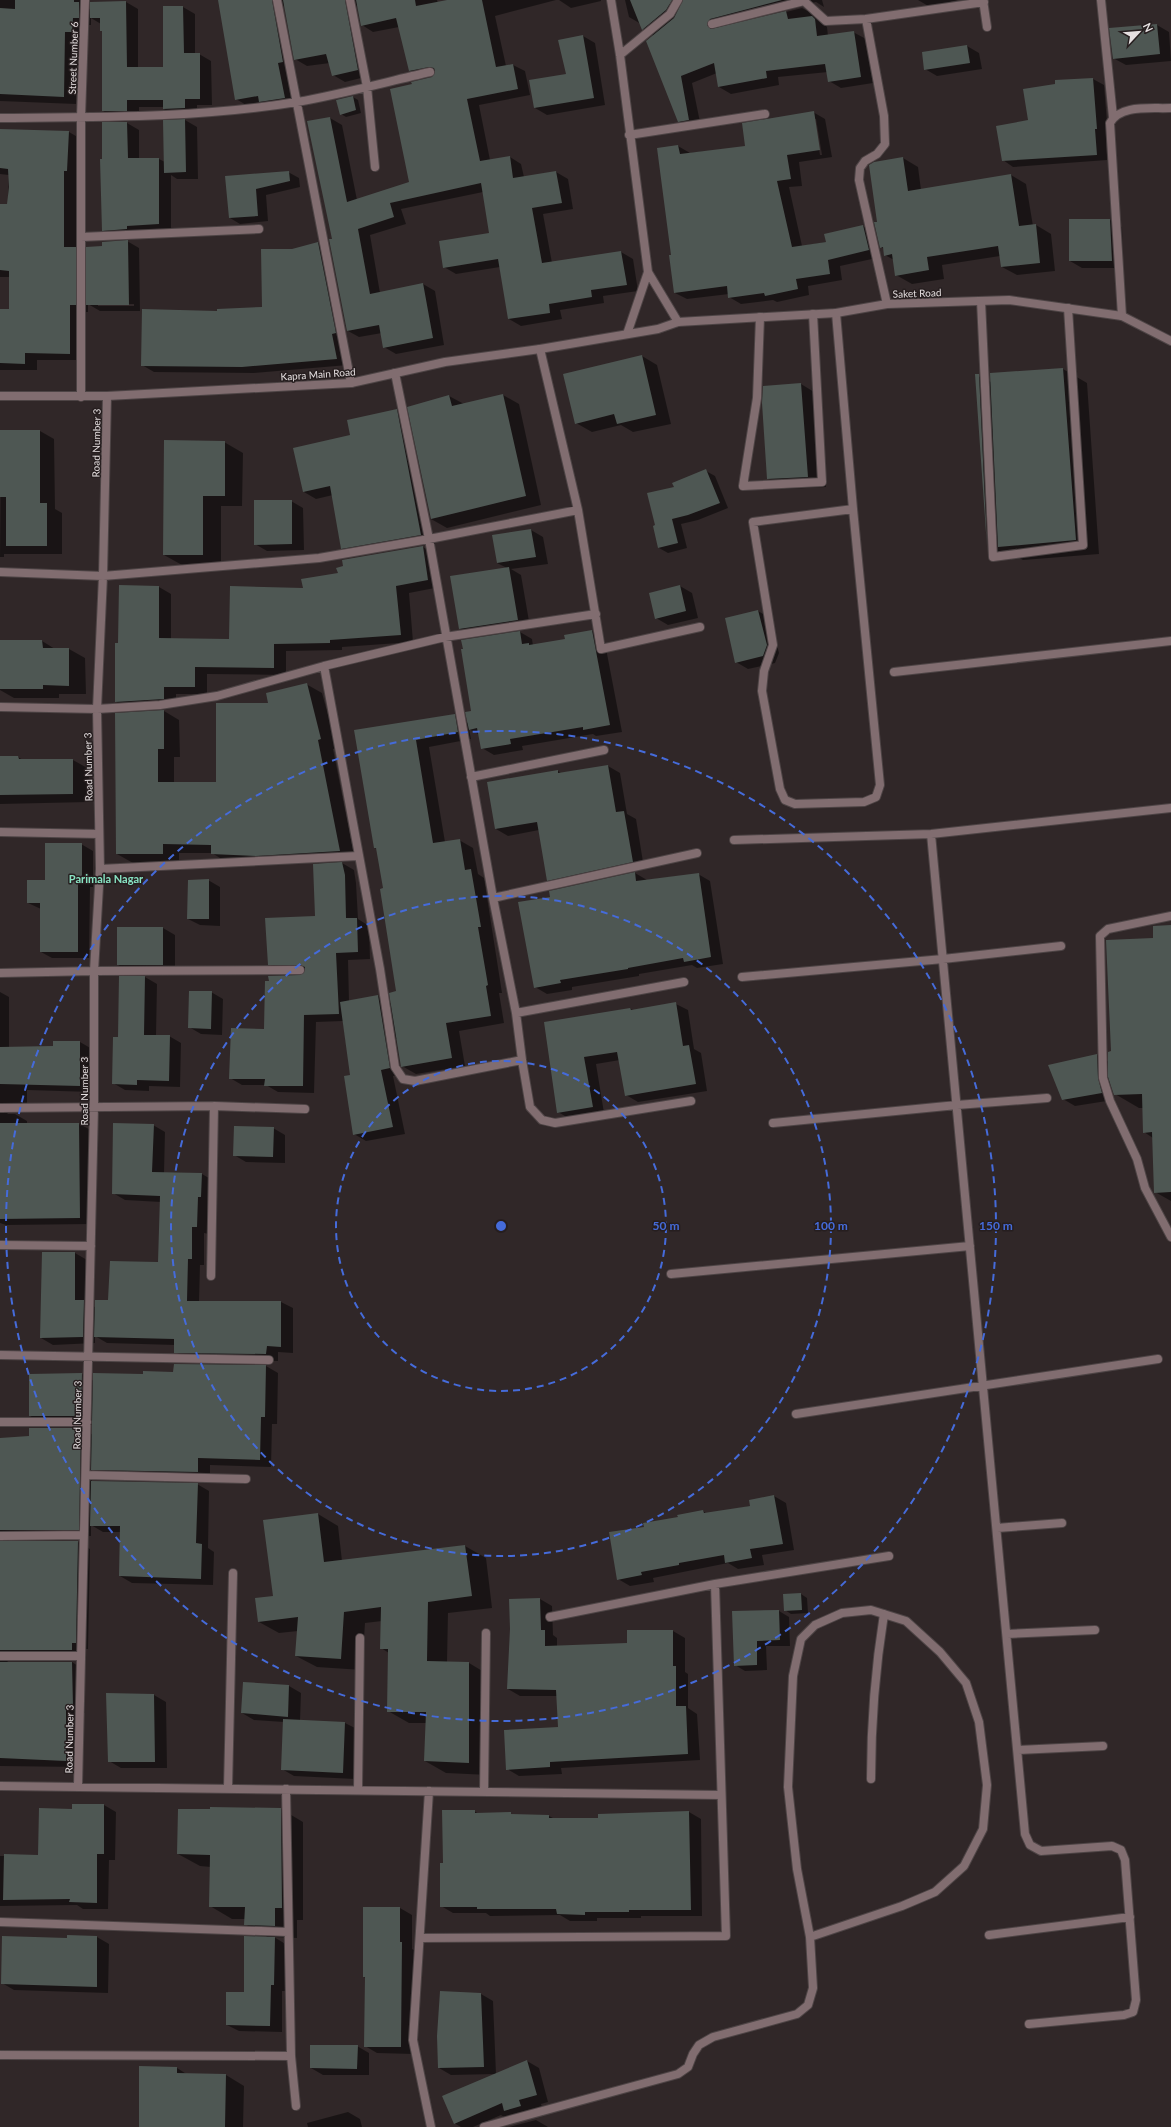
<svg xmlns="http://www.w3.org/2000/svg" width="1171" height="2127" viewBox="0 0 1171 2127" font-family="Lato,sans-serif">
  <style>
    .shadow { fill: #0007; fill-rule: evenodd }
    .building { fill: #4e5753 }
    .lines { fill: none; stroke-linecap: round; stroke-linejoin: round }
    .service-casing { stroke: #4d4445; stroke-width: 10 }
    .minor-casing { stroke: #4d4445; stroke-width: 10 }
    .tertiary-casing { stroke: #4d4445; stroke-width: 10 }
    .service { stroke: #816d70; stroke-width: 8 }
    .minor { stroke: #816d70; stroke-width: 8 }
    .tertiary { stroke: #816d70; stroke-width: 8 }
    .ring { fill: none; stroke: #456bda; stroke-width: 2; stroke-dasharray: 7 5 }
    .labels { text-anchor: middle; stroke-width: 3; stroke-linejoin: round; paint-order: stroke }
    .street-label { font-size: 10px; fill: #e5dfe0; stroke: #261e1f }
    .neighbourhood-label { font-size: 11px; font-weight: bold; fill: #88e3c3; stroke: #261e1f }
    .centre { fill: #456bda; stroke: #261e1f; stroke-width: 2 }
    .ring-label { font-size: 12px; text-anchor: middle; font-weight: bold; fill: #456bda; stroke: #261e1f; stroke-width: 3; stroke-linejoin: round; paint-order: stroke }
  </style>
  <rect width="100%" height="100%" fill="#302728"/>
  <path class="shadow" d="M0,0H86V7L91,10L126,2L138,9V68H164L183,7L195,14V54H199L211,61L212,105H197V115L176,116L164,109V107H139V117L115,118L103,111V32L101,24L91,18V25H85L84,38H78L76,104L0,101Z
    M219,0H437L438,3L452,0H556L495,16L506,66L513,65L525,71L530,95L479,105L490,160L510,157L521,164L524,177L556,172L568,179L573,209L543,214L552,263L621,252L633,259L638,291L603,296L604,303L560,310L562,319L521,326L509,319L500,267L456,274L444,267L490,234L483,192L401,209L406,224L370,235L380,293L423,284L435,291L444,345L396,354L384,347L382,333L359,337L348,331L333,239L330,118L342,125L357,200L410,183L413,85L432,78L437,74L422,77L410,71L399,27L373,32L362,25L357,4L356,8L369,76L345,82L333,75L330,63L307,66L295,59L284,4L283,8L295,68L289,69L296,104L248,106L236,99Z
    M559,0H601V1L571,8Z
    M625,0H666L667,5L670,4L679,9L684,0H822L824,7L816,2L723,25L719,29L802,8L815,15L827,27L828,36L853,32L866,39L873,83L841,88L829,81L828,72L778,77L779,85L731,94L719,87L717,73L692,83L701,127L691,128L679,121L654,36L643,29L641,24L629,17Z
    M918,0H958L930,7Z
    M1157,25L1169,32L1171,61L1126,65L1113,58Z
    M583,36L595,43L605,105L547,115L535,108L567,75Z
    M967,46L979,53L982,69L937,76L925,69Z
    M1093,79L1104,85L1108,135H1106L1107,160L1013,167L1003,160L1056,85V81Z
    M353,97L358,100L361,113L346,117L341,114Z
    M813,112L825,119L832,157L799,162L802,186L789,187L802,246L827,242L825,235L863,226L875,233L881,257L840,266L842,280L808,286L809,295L777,302L773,300L741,304L729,297V294L687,299L675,293L673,256L678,146L690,153L747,147ZM814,119H816L822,155H820Z
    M185,120L197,127L198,179H177L171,175V230L115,237L103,230V160L127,123L139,130V159H159L165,162Z
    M0,130L69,132L81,139L79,178H76V248L88,255L103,247L127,241L139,248L140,311H100L88,304V312H82V360H37V370H0V310H10V277H0V205H8L9,175L0,174ZM98,304H134V306H98Z
    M903,158L918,167L921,190L1011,175L1026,184L1033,226L1036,225L1051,234L1055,271L1017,275L1002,267L1000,256L942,265L944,279L912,284L896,275L894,260L885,255L884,249L881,247L878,222Z
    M288,172L299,178L300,187L266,195L268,221L240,224L230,218L226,177Z
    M1070,220H1110L1122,227L1123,268H1082L1070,261Z
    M318,243L330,250L347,339L344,340L348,365L254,373L154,372L142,365L218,312L263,308L293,250Z
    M642,356L657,365L671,424L633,432L621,425L592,432L576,423Z
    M1063,369L1087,383L1099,554L1023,560L1010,553L1011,560L988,547L976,375L991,382Z
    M801,384L819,395L826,487L786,489L768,479L764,387Z
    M503,395L519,404L541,505L447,528L431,519L449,396L464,404Z
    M397,410L409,417L433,541L354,555L341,548L333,495L316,499L304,492L352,436Z
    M1,431H40L54,439L55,509L62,513V554H4V557H0Z
    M224,442L243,453L242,506H221V565H182L164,555Z
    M706,471L715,476L728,508L698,520L681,524L687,548L668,553L659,548L656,526L675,487Z
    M291,501L303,508L304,550L267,551L255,544Z
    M531,530L543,537L548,564L511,569L521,575L530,627L472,636L460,629L507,568L497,563Z
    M423,547L435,554L440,587L409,593L413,642L342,647V650L286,651V675L207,674V694H176V706L129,709L116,702L119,644L159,587L171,594V639L230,640L304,589L339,574Z
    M680,586L692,593L698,618L668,625L656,618Z
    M758,611L770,618L779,653L775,663L748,669L736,662Z
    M592,631L604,638L622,732L596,736L593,734L522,746L523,750L494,755L482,748L480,735L469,729L471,739L429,747L445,842L459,840L473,848L478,874L484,878L502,993H499L504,1023L459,1031L465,1066L416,1074L402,1066L398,1039H396L401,1075L393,1076L405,1134L366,1141L354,1134L351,1076L343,1021L316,1022L314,1093L278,1092L266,1085H242L230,1078L306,971H281L269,964L316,917L342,863L354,870L356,883L358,919L369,926L370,959L348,960L349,1001L378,996L392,1004L398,992L384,889L377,849L375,848L355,731L454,715L468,723L472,712L520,632L532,639L533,646L566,640Z
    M0,641H42L55,649H69L85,658L86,694H59V698H14L0,690Z
    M306,684L322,693L337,748L333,749L355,860L228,863L212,853H179V863H133L117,854L164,711L179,720L180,757H174V783H217L270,704Z
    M0,757H18L23,760H73L89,769V802L0,804Z
    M608,766L620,773L627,814L636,819L644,868L560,887L548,880L539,830L508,836L496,829L558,771L561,773Z
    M81,844L93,851V887H90L89,958H52L41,952V909L28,903Z
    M635,873L647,880L698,874L710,881L723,964L697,968L692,965L639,974V976L572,987V990L547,994L535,987L551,898Z
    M208,880L220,887V926L200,925L188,919Z
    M1171,926V1201L1155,1192L1153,1138L1144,1132L1143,1108H1139L1115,1094L1109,1078L1113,1100L1075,1106L1063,1099L1097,1055L1109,1062L1154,939Z
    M118,928H163L175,935V972H130L118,965Z
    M145,977L157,984L156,1036H169L181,1043L180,1087L149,1086V1091L125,1090L113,1083L119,1038Z
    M0,992L9,997V1047H54L80,1042L92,1049V1092L27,1090V1109H12L7,1114H15L27,1121V1125L79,1124L91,1130L92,1224L6,1225L0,1223Z
    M211,992L223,999L222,1035L201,1034L189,1027Z
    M676,1004L688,1010L694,1049L701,1053L707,1091L638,1102L626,1095L620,1060L596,1064L604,1113L570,1119L558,1112L545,1023L630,1009L634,1010Z
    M153,1125L165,1132L164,1173L202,1174L214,1181L209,1234L204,1233V1265H200L199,1302H281L293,1308V1353L278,1352V1361L187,1359L175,1352V1345L107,1343L95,1336V1343L53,1345L41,1338L75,1253L87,1260V1302L96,1308L109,1301L159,1263L161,1202L125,1200L113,1193Z
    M273,1128L285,1135V1163L246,1162L234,1155Z
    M266,1366L278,1373L277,1424H272L271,1467L210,1465V1479L104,1476L92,1469V1482L197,1484L209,1491L208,1548L214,1552L213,1585L132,1583L120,1576L121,1532H103L91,1525V1536L13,1537L7,1542H78L90,1549L88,1649H84V1657H13L7,1662H72L84,1670L85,1713H78V1767L0,1766V1439H23L81,1428L93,1435V1423H42L30,1416L82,1374L94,1381L144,1375Z
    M774,1496L786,1503L794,1550L762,1555L764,1565L738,1569L728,1563L653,1578L654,1582L630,1586L618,1579L645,1527L703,1511L707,1514L751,1506Z
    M318,1514L338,1526L342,1561L465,1546L486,1558L492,1608L448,1613L447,1662L469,1663L489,1675V1775L446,1773L425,1761L427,1723H409L388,1711L389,1653L381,1648L382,1621L365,1623L362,1670L317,1667L296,1656L298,1631L279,1633L259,1622L274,1597Z
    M801,1594L807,1598L808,1613L791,1614L785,1610Z
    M540,1599L552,1606L553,1635L557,1638V1646L628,1644L673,1631L685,1638V1672L688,1674V1708L697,1714L700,1760L561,1768L562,1774L519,1776L507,1769L559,1728L557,1696H520L508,1689Z
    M779,1611L789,1617L790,1646H766L767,1670L745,1671L735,1665Z
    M244,1683L289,1686L301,1693L300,1721L345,1723L357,1729L355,1779L294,1776L282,1769L284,1722L254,1720L242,1713Z
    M154,1695L166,1702L167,1768H121L109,1761Z
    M73,1805H104L116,1812L115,1860H109L108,1909H83L77,1905L0,1906V1856H39L73,1810Z
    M281,1809L303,1822V1920H297V1938L274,1937L287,1945L286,1991H282V2032L239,2031L227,2025L245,1993L269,1938L245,1924V1919H232L210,1906L211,1867L200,1866L178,1854Z
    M474,1811L479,1814L549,1816L555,1819H599L689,1812L701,1819L702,1916H641V1918H597V1921H570L560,1915L490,1916L486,1913H453L441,1906L444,1864Z
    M400,1908L412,1915V1949L414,1950L413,2054L377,2053L365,2046L366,1978L364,1977Z
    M97,1937L109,1944L108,1993L14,1990L2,1983L68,1939Z
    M440,1992L481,1994L493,2001L496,2074L451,2075L439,2068Z
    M357,2046L369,2053V2075H323L311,2068Z
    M527,2061L539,2068L548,2102L541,2104L544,2115L513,2123L501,2115L473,2127H461L454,2123Z
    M177,2068L188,2075H226L244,2086L243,2127H140Z
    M348,2112L360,2119L362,2127H308L307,2123Z
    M536,2120L548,2127H509Z"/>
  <path class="building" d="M15,0H74V2H79V18H73L72,32H65L64,97L0,94V8L15,9Z
    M218,0H272L283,62L278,63L285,98L259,102L258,96L235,100Z
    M283,0H345L358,70L332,76L326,54L294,60Z
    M356,0H415L416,6L447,0H482L496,67L513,64L518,89L467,99L480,161L510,156L513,178L556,171L562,203L532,208L542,263L621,251L627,285L591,290L592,297L549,304L550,313L508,319L498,259L443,268L439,241L489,233L481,183L390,203L394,217L358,229L370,294L423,283L433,338L383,348L379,325L347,331L329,239H332L307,121L330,117L347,202L409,182L390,89L412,84L411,82L432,77L435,71L434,68L429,67L409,71L396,18L361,26Z
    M630,0H672L666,10L642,30Z
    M683,0H782L710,19L707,25L711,29L786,11L788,19L812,16L815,19L817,36L854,31L861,77L828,82L825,64L766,71L767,78L718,87L714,63L681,76L689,120L678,122L646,41L674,18Z
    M126,1L127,67H163V6H183L184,53H200V99H185V108L163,109V100H127V111H102V31H100V18H90V2Z
    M1157,24L1160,54L1113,59L1109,28Z
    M583,35L594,98L534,108L529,80L566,74L558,40Z
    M967,45L970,63L924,70L922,52Z
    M1093,78L1097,129H1095L1097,155L1002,161L996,126L1028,120L1023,89L1055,84V80Z
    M353,96L356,110L340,115L336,100Z
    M814,111L820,150L787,155L791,179L777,181L792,247L826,242L824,234L863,225L869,250L828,260L830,274L796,279L798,289L765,296L764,293L728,298L727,286L674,293L669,255H671L657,148L678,145L680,154L745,146L742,123Z
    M185,119L186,172L164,173L163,120Z
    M102,122H127L128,158H159V224L127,226V229L102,231L100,159H102Z
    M0,129L69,131L67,171H64V247H76V305H70V354L25,353V364L0,363V309H9V271L0,270V204H7L9,187L8,169L0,168Z
    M903,157L908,191L1011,174L1019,226L1036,224L1040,263L1001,267L998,246L927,257L929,270L895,276L892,254L884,256L883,247L880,248L874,222H877L869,165L874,162Z
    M289,171L290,181L256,189L258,216L229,218L225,176Z
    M1069,219H1110L1112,261H1069Z
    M128,240L129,305H86V247L102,246V242Z
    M318,242L336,333L332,334L337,359L242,367L141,366L142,309L217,311V309L262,307L261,249H292Z
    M642,355L656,415L617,424L614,414L575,424L563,374Z
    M1063,368L1076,540L998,547L990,373Z
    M975,374H979L987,547Z
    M801,383L808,477L767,479L762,403L763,386Z
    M503,394L526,496L431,519L407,407L449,395L452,406Z
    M397,409L421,535L341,549L330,486L303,492L293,448L350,435L347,420Z
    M0,430H40V503H47V546H6V497H0Z
    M164,440L225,441V496H203V555H163Z
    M706,469L720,503L688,515L672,519L678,543L658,548L653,526L655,525L647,493L674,487L672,483Z
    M254,500H292V544L254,545Z
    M531,529L536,557L497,563L492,535Z
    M423,546L428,580L396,586L401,635L330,640V643L274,644V668L195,667V687H164V699L115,702V643H118L119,585L159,586V638L229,639L230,586L303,588L301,579L338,573L336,568L343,566L342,560Z
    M509,567L518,620L459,629L450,576Z
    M680,585L686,611L655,619L649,593Z
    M758,610L767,645L763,656L735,663L725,618Z
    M592,630L610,725L583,730V727L510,739L511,744L481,749L477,728L469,730L465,712L471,711L461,649H463L461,640L520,631L522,644L529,643V645L565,639L564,635Z
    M0,640H42L43,648H69V686L43,685V689H0Z
    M307,683L321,739L318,740L340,851L256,856L211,854V845L163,844V854H116L115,713L164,710V749H158V782H216V703H268L266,693Z
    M455,714L458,732L416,740L433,843L460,839L465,870L471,869L481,927H478L488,985L486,986L491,1016L446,1023L452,1058L401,1067L389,993L396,991L380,889L383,888L376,848H374L354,730Z
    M0,756H18L19,759H73V794L0,795Z
    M608,765L616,812L624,811L633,862L547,881L537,822L495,829L487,782L558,770V773Z
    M45,843H82V881H78V952H40V903H27V880H45Z
    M342,862L345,875L346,918H357L358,952L336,953L339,1014L304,1015L303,1086H264L265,1079H229L231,1028L264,1029L265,981H269L268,976L300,975L305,970V967L300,965H268L265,918L315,916L313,864Z
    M635,872L636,881L699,873L711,957L684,962L683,958L628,968V969L560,980L561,983L534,988L518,902L550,897L549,891Z
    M209,879V919H187L188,880Z
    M1171,925V1192L1154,1193L1152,1132L1143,1133L1142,1094L1114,1095L1108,1077V1052L1111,1051L1106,940L1153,938V926Z
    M117,927H163V965H117Z
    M119,976H145L144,1035H170L169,1081L137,1080V1085L112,1084L113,1037H118Z
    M189,991H212L211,1029L188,1028Z
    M378,995L390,1068L381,1070L393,1127L353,1135L344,1076L350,1075L340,1002Z
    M676,1002L683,1046L689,1045L696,1084L625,1096L617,1052L584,1057L593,1107L557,1113L544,1022L630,1008L631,1010Z
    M53,1041H80V1086L0,1084V1047L53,1046Z
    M1097,1054L1098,1078L1102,1093L1062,1100L1048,1065Z
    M0,1123H79L80,1218L0,1219Z
    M113,1123L154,1124L152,1172L202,1173L201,1197H198L197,1227H192V1259H188L187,1301H281V1347L267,1346L266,1354L174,1353V1339L94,1337L95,1300H108L110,1261L158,1262L160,1196L112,1194Z
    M234,1126L274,1127L273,1157L233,1156Z
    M42,1252H75V1300H84L83,1337L40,1338Z
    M174,1364L266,1365L265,1417H261L260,1460L198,1458V1472L91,1470L93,1373L143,1374V1371L173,1372Z
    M82,1373L81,1416H29V1374Z
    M29,1428H81L79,1530H0V1438L29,1436Z
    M91,1481L198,1483L196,1543L202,1544L201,1579L119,1576L120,1526H90Z
    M774,1495L783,1544L750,1549L752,1558L725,1563L724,1555L679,1563V1565L641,1572L642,1575L617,1580L609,1532L644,1527L643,1523L678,1517L677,1515L703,1510L704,1513L750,1506L749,1500Z
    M318,1513L324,1562L465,1545L472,1596L428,1602L427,1661L469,1662V1763L424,1761L426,1712H387L388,1649H380L381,1607L344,1612L341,1659L295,1656L298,1617L258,1622L255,1598L273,1596L263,1520Z
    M0,1541H78L76,1643H72V1650H0Z
    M801,1593L802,1610L784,1611L783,1594Z
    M540,1598L541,1630H545V1646L627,1643V1630H673V1666H676V1706H686L688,1754L550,1762V1767L506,1770L504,1730L558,1727L556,1690L507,1689L510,1629L509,1599Z
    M779,1610L780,1640L757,1641V1665L734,1666L732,1611Z
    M0,1662H72L73,1706H66V1761L0,1758Z
    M243,1682L289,1685L288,1717L241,1713Z
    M106,1693L154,1694L155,1762H108Z
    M283,1719L345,1722L343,1773L281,1770Z
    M72,1804H104V1854H97V1903L69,1902L70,1899L3,1900L4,1854L38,1855L39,1808L72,1809Z
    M210,1807L281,1808L282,1908H275V1926L244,1925L245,1907H209L210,1855L177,1854L178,1809H210Z
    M442,1810H475V1813L511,1812V1814L549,1815V1818H598V1814L689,1811L691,1910H629V1912H585V1915L557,1914L556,1909H477V1907H440V1863H443Z
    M363,1907H400V1942H402L401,2047H364L365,1977H363Z
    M67,1935L97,1936V1987L1,1984L2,1936L67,1938Z
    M244,1936L275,1937L274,1985H271L270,2026L226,2025V1992H244Z
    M440,1991L481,1993L484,2067L438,2068L437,2036Z
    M310,2045H358L357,2069L310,2068Z
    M527,2060L537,2095L519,2100L521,2106L504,2111L502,2103L454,2124L442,2096Z
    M139,2066L177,2067V2073L226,2074L225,2127H139Z"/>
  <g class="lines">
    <g class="service-casing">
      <path id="service" d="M981,301L993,557L1083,545L1068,308
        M760,317L757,398L743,486L822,482L813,314
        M871,1779C871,1723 875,1670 884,1614
        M484,2127L678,2074L688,2067L693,2054L699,2045L713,2037L797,2014L808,2005L813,1988L810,1937L797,1869L788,1787L793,1676L801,1639L815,1625L842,1613L871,1610L906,1621L940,1652L966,1683L979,1722L987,1785L983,1829L964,1866L935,1892L902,1906L810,1937"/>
    </g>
    <g class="minor-casing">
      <path id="minor" d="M277,0L351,383
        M350,0L367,87L375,167
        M611,0L620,55L648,272L678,322
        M983,0L987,27
        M1101,0L1113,117
        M866,19L884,116L885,144L877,154L865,161L860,168L859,180L887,304
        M712,24L804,1L826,21L866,19L984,2
        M620,55L670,14L678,0
        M0,118C98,117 199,118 297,102C342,94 386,82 430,72
        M629,135L765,114
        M81,237L259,229
        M836,313L853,509L880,785L876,797L864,802L795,804L785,800L780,789L762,691L764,671L773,645L753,522L853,509
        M1122,316L1110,123C1120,104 1151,109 1171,108
        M627,334L648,272
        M540,349L578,510L601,649L700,627
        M395,373L429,539L493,898L516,1013L522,1060L530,1107L542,1120L555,1123L691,1101
        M81,397V117L85,0
        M0,572L103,576L319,558L429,539L578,510
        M324,666L380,969L395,1067L403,1079L415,1081L522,1060
        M894,672L1171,641
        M0,707L97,709L160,705L217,696L324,666L445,637L596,614
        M471,777L604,750
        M0,832L99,834
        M931,834L1025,1834L1030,1845L1041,1851L1112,1846L1121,1850L1125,1860L1136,2000L1133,2012L1124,2015L1029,2024
        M734,840L931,834L1171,808
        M100,869L358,856
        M493,898L697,853
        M1171,916L1108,929L1100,936L1103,1078L1110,1101L1137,1159L1145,1188L1171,1237
        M0,973L94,971L300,970
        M742,977L943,959L1061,946
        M516,1013L684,982
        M0,1108L214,1106L305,1109
        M773,1123L957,1105L1047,1098
        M0,1245L91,1246
        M671,1274L970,1246
        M211,1276L214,1106
        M0,1355L269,1360
        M796,1414L1158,1359
        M0,1422H87
        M86,1475L246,1479
        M997,1528L1062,1523
        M0,1536L84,1535
        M550,1617L715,1584L889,1556
        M1007,1634L1095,1630
        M0,1656H81
        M1018,1750L1103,1746
        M0,1786L721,1795
        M78,1786L94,1107V971L100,869L97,709L103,576L107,396
        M228,1788L233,1573
        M286,1789L291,2056
        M358,1790L360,1638
        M429,1791L413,2040L431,2127
        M484,1792L486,1633
        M0,1922L288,1932
        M989,1935L1130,1917
        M420,1938L726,1936L715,1584
        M0,2055L291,2056L296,2106"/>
    </g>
    <g class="tertiary-casing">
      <path id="tertiary" d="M0,396H107L351,383L445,362L540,349L658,329L678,322L836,313L887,304L1009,300L1122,316L1171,341"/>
    </g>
    <use href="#service" class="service"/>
    <use href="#minor" class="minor"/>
    <use href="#tertiary" class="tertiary"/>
  </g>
  <g class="ring">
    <circle cx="501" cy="1226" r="165"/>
    <circle cx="501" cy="1226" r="330"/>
    <circle cx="501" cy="1226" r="495"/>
  </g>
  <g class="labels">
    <g class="street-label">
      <text transform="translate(73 58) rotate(-88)" y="4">Street Number 6</text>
      <text transform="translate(917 293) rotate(-2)" y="4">Saket Road</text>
      <text transform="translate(318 374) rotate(-4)" y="4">Kapra Main Road</text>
      <text transform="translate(96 443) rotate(-89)" y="4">Road Number 3</text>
      <text transform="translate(88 767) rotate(-91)" y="4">Road Number 3</text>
      <text transform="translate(84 1091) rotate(-90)" y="4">Road Number 3</text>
      <text transform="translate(77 1415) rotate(-89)" y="4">Road Number 3</text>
      <text transform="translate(69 1739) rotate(-89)" y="4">Road Number 3</text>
    </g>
    <g class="neighbourhood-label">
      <text x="106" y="883">Parimala Nagar</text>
    </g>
  </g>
  <circle cx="501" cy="1226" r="6" class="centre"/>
  <g class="ring-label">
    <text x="666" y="1230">50 m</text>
    <text x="831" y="1230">100 m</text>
    <text x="996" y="1230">150 m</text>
  </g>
  <g transform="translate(1139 32) rotate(64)" stroke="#261e1f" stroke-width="3" paint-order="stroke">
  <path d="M0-3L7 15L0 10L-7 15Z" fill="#e5dfe0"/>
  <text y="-6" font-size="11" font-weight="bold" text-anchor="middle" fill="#e5dfe0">N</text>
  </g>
</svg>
